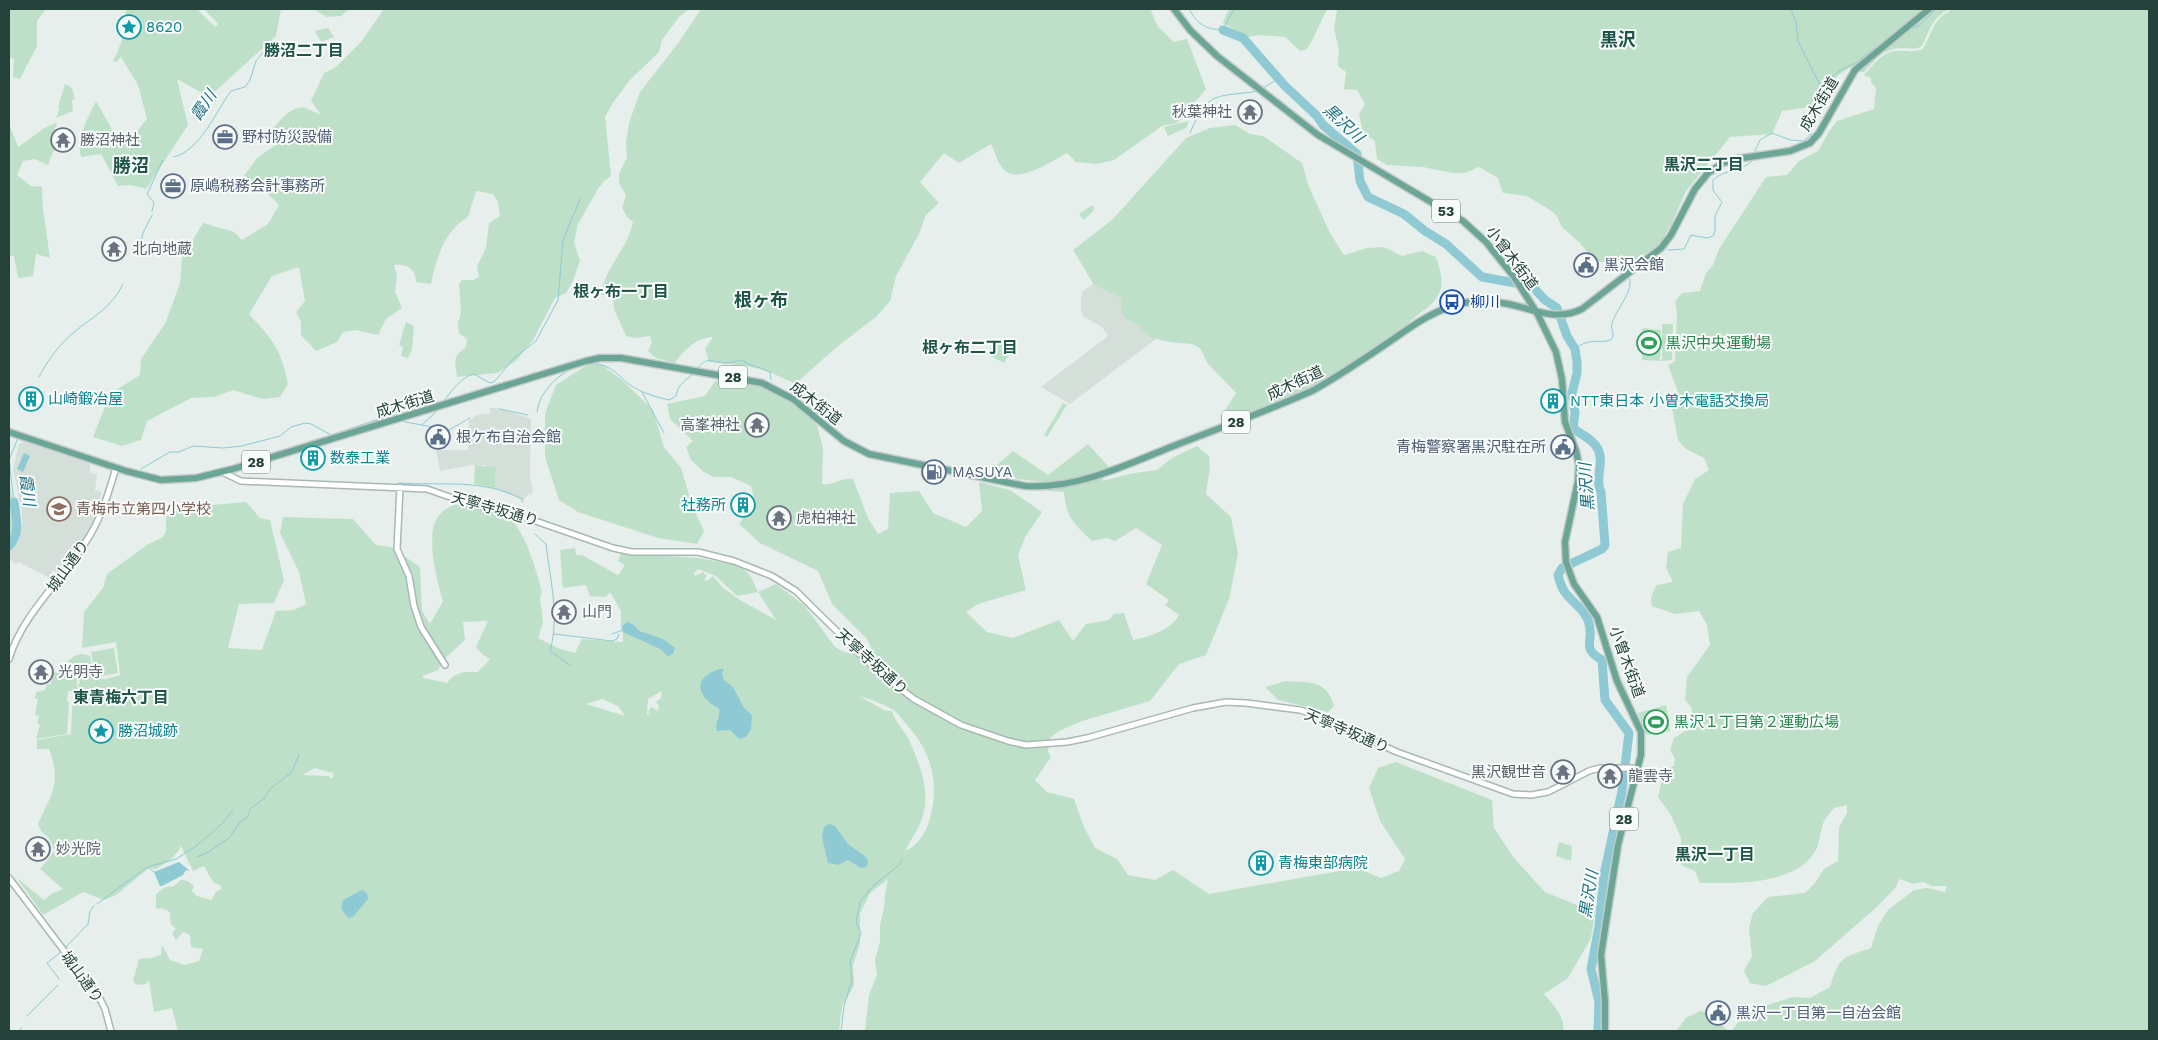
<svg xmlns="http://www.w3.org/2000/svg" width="2158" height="1040" viewBox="0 0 2158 1040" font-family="'Work Sans','Noto Sans JP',sans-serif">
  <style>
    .built { fill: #d4dfda }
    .green { fill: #bfe0c8; fill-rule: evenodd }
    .water { fill: #8ec9d4 }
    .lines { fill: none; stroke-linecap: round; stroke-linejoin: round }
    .stream { stroke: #8ec9d4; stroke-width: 1 }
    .river { stroke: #8ec9d4; stroke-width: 9 }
    .tertiary-casing { stroke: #a8b8b2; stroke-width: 8 }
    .primary-casing { stroke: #c2cac8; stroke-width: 9 }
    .tertiary { stroke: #fff; stroke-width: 5 }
    .primary { stroke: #6aa596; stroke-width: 6 }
    .labels { text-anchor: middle; stroke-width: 4; stroke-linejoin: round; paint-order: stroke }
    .shield { fill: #f7fbf9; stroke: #637a73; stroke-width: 1 }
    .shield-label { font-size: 14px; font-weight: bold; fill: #24423a }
    .culture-label { font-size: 15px; fill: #0d838f; stroke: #f7fbf9; text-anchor: start }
    .street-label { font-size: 15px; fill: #24423a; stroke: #f7fbf9 }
    .worship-label { font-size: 15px; fill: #5b616d; stroke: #f7fbf9; text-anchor: start }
    .service-label { font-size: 15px; fill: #4e5e75; stroke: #f7fbf9; text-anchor: start }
    .transit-label { font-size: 15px; fill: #164399; stroke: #f7fbf9; text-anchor: start }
    .leisure-label { font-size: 15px; fill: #27864d; stroke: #f7fbf9; text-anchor: start }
    .education-label { font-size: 15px; fill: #785e54; stroke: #f7fbf9; text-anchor: start }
    .neighbourhood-label { font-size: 16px; font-weight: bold; fill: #1f5548; stroke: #f7fbf9 }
    .water-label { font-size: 16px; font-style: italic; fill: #1c6f80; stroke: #f7fbf9 }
    .quarter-label { font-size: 18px; font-weight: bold; fill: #1f5548; stroke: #f7fbf9 }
  </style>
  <rect width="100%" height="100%" fill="#e6efeb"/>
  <path class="built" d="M1097,281L1123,298L1157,338L1070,404L1041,387L1108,336L1102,327L1084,317L1081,310V299L1083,291Z
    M490,408H499L531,419L530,476L533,493L527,495L524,500L495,489L496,468H486V465H471L440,471L436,450H468L469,420L479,414H490Z
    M24,442L90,464V472L97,475L95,490L102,492L92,523L81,543L59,574L53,570L48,577L19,562L14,564L9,556V551L19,539L22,522V512L13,469L19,444Z"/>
  <path class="green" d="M9,9H46L37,21V46L20,79L13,77L14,59L9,57Z
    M126,9H197L215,27L213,29L218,24L204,9H281L276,36L209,97L177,79L188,125L146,189L132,185L118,186L101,154L81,157C76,140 88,117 96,101L119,142L138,130L147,119L138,85L121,57L116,62L113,61C122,45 126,27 126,9Z
    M313,9H349L341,16L327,17Z
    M384,9H689L679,17L662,40L659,52L630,80L612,104L605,117L611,176L604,181L598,189L578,224L574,242L580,261L573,281L566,293L555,298L533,340L516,361L497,373L457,377C455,361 452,357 466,347L467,339L459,333L458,324L461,311L459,284L462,280H473L479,277L477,266L486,248L489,223L500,216L498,202L493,194L476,191L468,217C445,230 436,258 431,284L416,282C416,268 406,264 394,265L397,276L395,292L402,308L386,319L378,335L356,330L343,332L337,342L316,351L301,335V322L296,312L305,301L299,267L272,276L249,314C272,339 282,350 288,384L280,397L263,399L233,390L214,397L191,398L147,421L141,440L122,446L93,437L110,394L140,375L141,359L166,322L180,283L182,258L203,223L234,232L242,240L268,224L279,205L268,194L243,177L258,157L276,145L269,137C274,125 291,104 306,108C311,110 316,113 321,115L311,101L324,73L336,67L361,42Z
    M701,9H1153L1151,11L1158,27L1174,42L1187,39L1206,89L1177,123L1162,126L1114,160L1096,164L1076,162L1067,153C1054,160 1024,180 1009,173C999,169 995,152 991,144L959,163L944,153L920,182L939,203L926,215L919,234L896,276L890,301L876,317L838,346L795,384C764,367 743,365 709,362L705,349L713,337C696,338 684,350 675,363L656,358L648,351L652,343L650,336L634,338L626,336L614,309L613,296L601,295C604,269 628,248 633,222L627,217L622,208L626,195L619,183V174L627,157L626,142L629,123L640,92L679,42Z
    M1229,9H1328C1319,22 1316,36 1307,49L1300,51L1285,37L1259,35L1248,37L1223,23Z
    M1337,9H1924L1858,64C1836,72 1824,90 1811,107L1782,111L1772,134L1730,137L1686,191L1672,223L1660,244L1624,268L1594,260L1580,243L1562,227L1556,215L1550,210L1527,196L1503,193L1498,178L1479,167L1465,173H1452L1423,167L1387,165L1377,159L1375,141L1363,133L1359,114L1365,104L1357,90L1344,89L1346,72L1338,66L1339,50L1334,29Z
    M1933,9H1949C1931,19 1930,30 1922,46C1916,50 1910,48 1903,48C1883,48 1876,59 1864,72H1861L1860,70Z
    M1953,9H2149V1031H1731L1745,1015L1761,1007L1793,997L1810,998L1830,987C1840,956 1841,958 1871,948L1878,926L1888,910L1914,890L1927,888L1945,892L1947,886H1932L1923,882L1913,884L1900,879L1895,888L1878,906L1815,961L1766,986L1750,983L1744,971L1752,956L1749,928L1753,913L1768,897L1805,893L1815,883L1824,869L1838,861L1839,827L1847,813V805L1834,808C1830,813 1825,818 1823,824C1820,832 1820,842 1816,850C1796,886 1735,883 1700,883L1695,871L1681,865V838L1671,815L1658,797L1664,771L1674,766L1675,759L1670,750L1674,738L1687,730L1692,721V708L1685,700L1687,677L1710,645L1707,625L1699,611L1675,614L1652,606C1650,597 1652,593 1657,585L1673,582L1666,568L1668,552L1681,548L1683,504L1695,479L1709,470L1704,458L1686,449L1678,440L1672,408L1678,392L1668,365L1675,361L1677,312L1675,302L1682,293L1700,291L1706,273L1713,265L1719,249L1766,177L1787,175L1799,161L1818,151L1828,133L1837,121L1874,109L1876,88L1871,82V78L1864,75C1876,62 1884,49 1903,51C1910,51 1916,52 1923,49L1935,24L1942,16Z
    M328,28L334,37L321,42L315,31Z
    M65,84L72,88L75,99L72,100L73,111L56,118L60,108L58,107Z
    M1189,121L1186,128L1168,136L1164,127Z
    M9,123L18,147L46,127L57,123L52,137L60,145L53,152L48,165L35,159L23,161L17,175L31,186L42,187L43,209L50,258L36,254L33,276L18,278L14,256H9Z
    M1235,125L1250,134L1263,136L1302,163L1309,187L1330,233L1344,255L1367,248L1384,247L1402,256L1422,251L1436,257C1440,271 1446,283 1437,297C1432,306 1419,313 1412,320C1358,367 1292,408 1220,418L1236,393L1208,364L1200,348L1192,344L1169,342L1150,337L1137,324L1126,319L1121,312V298L1094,285L1073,250L1112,220L1186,138L1210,128Z
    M1093,205L1094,210L1084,220L1079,214Z
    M406,322L414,326L412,350L408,358L401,356L403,347L399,345Z
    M1662,324H1673L1672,360L1662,361Z
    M1643,328L1661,330L1660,361L1642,360V345H1637Z
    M997,339L1013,348L1004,363L987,354Z
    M587,365H602L622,380L653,410L664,447L681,468L692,505L704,531L697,544L658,538L578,512L559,500L545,457V413L556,385Z
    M715,381H740L776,392L816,422L823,448L822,484C835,486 840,477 853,479L868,518L878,534L888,529L890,493L919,491L933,513L966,527L982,511L979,482L1010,490L1042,512L1025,537L1018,555L1026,590L978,604L966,612L987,632L1013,638L1059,620L1073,641L1086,624L1109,620L1114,614L1124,613L1133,640C1149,637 1171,630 1179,615L1165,605L1169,600L1146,584L1162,545L1136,528L1115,541L1107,538L1092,541C1074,524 1066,518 1064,492L1049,491L1044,482L1017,479L997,465L1013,451L1048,475L1088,444L1108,466L1102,481L1134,473L1157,470L1172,458L1197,446L1209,456L1210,467L1206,494L1231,517L1238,554L1229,599L1206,655L1179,664L1150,701L1082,721L1059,731L1050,738L1048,751L1051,757L1035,780L1047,792L1074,799L1084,827L1095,848L1117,859L1128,875L1155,880L1173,870L1209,894L1356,868L1381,878L1399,871L1405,859L1380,821L1369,788L1378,768L1396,762L1492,800L1494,828L1514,858L1545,892L1582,907L1596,906L1591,938L1568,978L1544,994C1552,1003 1566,1018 1563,1031H865L869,995L877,975L875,960L880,942V925L884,908L885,895L888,879L870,893L860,914V944L853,965L854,986L842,1006L839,1031H178L172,1008L154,1012L149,980L146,984L137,985L133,981L139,959L151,958L161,955L162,945L170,960L185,965L199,961L203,949L191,947L190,935L183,932L176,940L172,933L176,929L171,924L170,912L161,908L156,909V894L166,887L174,886L181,880L188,881L194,886L192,891L197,896L211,900L216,892L221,889V886L213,882L204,866L193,871L181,846C176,857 166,863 156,869L149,868L116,895L104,900L83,892L43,915L17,878L44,900L53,893L63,889L40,869L55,851L49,838L41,831L38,824C51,795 62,782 49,749H37V740L71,734L72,709L76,691H68L67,701L69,702L67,734L36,739L40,724H37L39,716L35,715L38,699H35L36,692L45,690L47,684H51L53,672L77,675V689L80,682L76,669L67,662C75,655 80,652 90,656L94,679H106L120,675L116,642L82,648L84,612L103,588L107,574L147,545L163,537L166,531V518L170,512L211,505L246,502L260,518L270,520L284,580L274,603L239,604L228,648L262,650L276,611L294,610L306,604L299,572L280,533L283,517L353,519L376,545L391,547L420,567L422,611L430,624L443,601C437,581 423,529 441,513C445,509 450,507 455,504C466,507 497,511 505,515C524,525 537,572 542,592L540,598L543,623L538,638L558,648L575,653L582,639L623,642V634L621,629V611L610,592L606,597L590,596L586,585L563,588L560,550L575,548L576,555H582L618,575L625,565L618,561L621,553L698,558L741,566L751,577L758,592L776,584L804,605L835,647L844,652L877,659L867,639L832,604L818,571L760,543L739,524L747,513L756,505L751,486L731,477H714L704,472L691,460L686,447L693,441L670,419L667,404L705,396ZM698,569L716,576L737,596L758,592L776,620L740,600L723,588L713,576L707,581L704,580L707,576L703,572L695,576L694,573ZM488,621L476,647L482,654L490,659L478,672C464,672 456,671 447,683L423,678V676L438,670L442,661L465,640L463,622ZM634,625L667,655L660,649L624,632ZM662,691L661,698L656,702L659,706L658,711L651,707L648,712L650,715L647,714L648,699ZM859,696C870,699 882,704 892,709C897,712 901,718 905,723C931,750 940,783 930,818C926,832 919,845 905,851C909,842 916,833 920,824C933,795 920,764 908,738C903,729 895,721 892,711H886ZM602,699L618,706L625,716L586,704ZM315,768C318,769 332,773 334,773L332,779L328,776L302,775Z
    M1063,403L1067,405L1047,437L1044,435Z
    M9,463L11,464L9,481L18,528L9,545Z
    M475,465L496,468L495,488L474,484Z
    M114,648L118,673L95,677L91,652Z
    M1286,681C1310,683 1326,679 1334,706L1328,712L1278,700L1265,687Z
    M1666,705L1670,731L1647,735L1638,713Z
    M1559,842L1572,846L1571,861L1556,856Z
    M1700,1011L1709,1013L1728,1031H1676L1686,1018Z"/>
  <path class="water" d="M24,453L30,456L23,472L17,469Z
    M628,622L634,625L640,631L663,639L675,648L673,654L668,656L660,649L623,632L622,626Z
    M720,669H724L722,674L724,680L733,687L744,708L752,715L751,729L746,737L739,739L730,730L717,731C714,722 721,717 719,709C716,706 711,705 709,702C692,686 702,674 720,669Z
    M829,824L835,826L848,844L866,857L868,862L867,867L861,868L848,860L838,865L828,863L822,837L824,827Z
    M179,862L190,871L186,870L183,875L162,886H160L154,872Z
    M362,890L367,893L368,899L353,917L348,918L341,908L343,900Z"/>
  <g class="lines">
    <path class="stream" d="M1189,9C1198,25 1205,29 1223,30L1234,9
      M1791,9L1796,22L1798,41L1823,91
      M1907,30L1920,25L1936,9
      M1262,89L1279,78
      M1190,133C1209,88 1217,98 1259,91
      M1755,151L1760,140L1772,133L1790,140L1804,141L1811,134L1809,118L1830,78L1839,71L1857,62L1896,32
      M174,157C201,150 216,111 231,91L245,87L250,80L256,61L270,44
      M152,211L154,203L147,194L163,160
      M139,248L143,233L152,215
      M1668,250L1684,249L1691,235L1707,238L1713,236L1715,231V216L1722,202L1713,190V180C1723,170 1745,170 1752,161
      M1629,269L1653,250
      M1575,349C1590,336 1602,345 1612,339C1615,333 1610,329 1612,324C1616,309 1632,294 1630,279
      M696,370C707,355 711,362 725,363C731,363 736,361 742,360C749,366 761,367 770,372L771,380
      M39,377C47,361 59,345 73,333C92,317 112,308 123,284
      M642,392L664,433
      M443,402C450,393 462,376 474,374L490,383L494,382L514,358L536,341L558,300L563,240L581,197
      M500,409L528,415
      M537,412C540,384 577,356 605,366C615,370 622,379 630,385C642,393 656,397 669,400L676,396C678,384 685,381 694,373
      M400,421L449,430L470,418
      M423,424L438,410
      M141,469L170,452H179L193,446L223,448L242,446L280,436L291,427L305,423L311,424L331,435L382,418H389
      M399,483C441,486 482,478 522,499V502
      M14,502L9,460L18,438
      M535,534L546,544C550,580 560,616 550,651L571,666
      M554,634L612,641L617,639L619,634
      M612,634L623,630
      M197,857L207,853L229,838L240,822L247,818L251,808L264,799L271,788L292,772L299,754
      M149,868L154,872
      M97,904L147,867L176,859L195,847L221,825L233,810
      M66,947L88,924L90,911L94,906
      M59,979L47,963L61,952
      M27,1016L58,985
      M20,1031L21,1028
      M841,1031L844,1006L852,980L850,962L861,933L856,922L860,902L873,886L899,865L902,860"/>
    <path class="river" d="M1223,30L1243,38L1285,86L1316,115L1323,125L1357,154L1360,181L1368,197L1404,214L1425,231L1446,244L1482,277L1532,286L1545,300L1557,308L1567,336L1575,349L1577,362V373L1572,393L1575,413L1573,428C1581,435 1592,438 1598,449C1605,463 1594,479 1601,492L1605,545L1602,549L1562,568L1558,575C1560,583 1562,590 1568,596C1575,604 1584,610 1588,620C1596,641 1579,647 1602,660L1605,700L1629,733L1622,791L1604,875L1599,926L1591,969L1599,1002L1598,1031
      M9,546C21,533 16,518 14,502"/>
    <g class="tertiary-casing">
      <path id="tertiary" d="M222,472L241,481L427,489L467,503L521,516L613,548L632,552H698L734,561L772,576L796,591L863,657L884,676L914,699L961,725L1008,741L1026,745L1067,742L1087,738L1193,708L1226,702L1246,703L1300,710L1316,715L1397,752L1513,794L1531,795L1548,792L1589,771L1600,768H1637
        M400,487L397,549L409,576L414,606L421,627L445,665
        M9,659C22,615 61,581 85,543C101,520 108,494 116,468
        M9,878L99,997L105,1009L111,1031"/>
    </g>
    <g class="primary-casing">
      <path id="primary" d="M1174,9L1190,30L1217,56L1318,135L1463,221L1486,242L1514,277L1537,313L1556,352L1562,379L1565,422L1576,451L1579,465L1578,481L1565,542L1566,562L1574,584L1597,617L1617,681L1641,732V755L1618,845L1601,955L1605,1002V1031
        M9,432L126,471L161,480L196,478L233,469L586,361L600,358H621L762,383L793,399L844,441L869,454L1025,486C1078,490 1132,462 1181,443C1225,426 1269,410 1312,391C1339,376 1364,359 1389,342C1412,326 1435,309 1463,303C1478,301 1493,301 1508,304C1534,309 1555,322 1582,309L1661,248L1671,235L1695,189L1708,173L1723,163L1736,159L1790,151L1810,143L1819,133L1855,70L1929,9"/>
    </g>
    <use href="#tertiary" class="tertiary"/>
    <use href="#primary" class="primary"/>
  </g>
  <defs>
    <g id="sight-ring" transform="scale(1.25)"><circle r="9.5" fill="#f7fbf9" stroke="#0f9aa8" stroke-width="1.5"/><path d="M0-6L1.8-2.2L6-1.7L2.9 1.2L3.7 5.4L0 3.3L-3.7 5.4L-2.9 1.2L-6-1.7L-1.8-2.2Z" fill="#0f9aa8"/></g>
    <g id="temple-ring" transform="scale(1.25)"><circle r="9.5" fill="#f7fbf9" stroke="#6b7280" stroke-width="1.5"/><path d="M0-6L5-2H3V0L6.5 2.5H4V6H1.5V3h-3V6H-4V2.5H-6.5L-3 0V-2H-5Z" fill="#6b7280"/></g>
    <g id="office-ring" transform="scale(1.25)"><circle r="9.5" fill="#f7fbf9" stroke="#5c6f8a" stroke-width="1.5"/><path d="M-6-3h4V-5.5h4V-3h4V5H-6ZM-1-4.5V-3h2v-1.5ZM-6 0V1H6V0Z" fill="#5c6f8a"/></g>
    <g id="civic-ring" transform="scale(1.25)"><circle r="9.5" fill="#f7fbf9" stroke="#5c6f8a" stroke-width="1.5"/><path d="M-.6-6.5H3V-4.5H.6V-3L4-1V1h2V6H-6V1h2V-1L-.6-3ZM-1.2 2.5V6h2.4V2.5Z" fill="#5c6f8a"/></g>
    <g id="bus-ring" transform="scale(1.25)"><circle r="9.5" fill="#f7fbf9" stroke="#1a4fb4" stroke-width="1.5"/><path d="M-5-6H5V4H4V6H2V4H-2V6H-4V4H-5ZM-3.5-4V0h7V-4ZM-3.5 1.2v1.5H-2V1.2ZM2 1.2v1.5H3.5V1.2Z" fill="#1a4fb4"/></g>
    <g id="stadium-ring" transform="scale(1.25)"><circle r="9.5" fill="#f7fbf9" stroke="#2e9e5b" stroke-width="1.5"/><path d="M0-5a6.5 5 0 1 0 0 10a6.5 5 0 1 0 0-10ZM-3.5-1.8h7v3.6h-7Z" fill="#2e9e5b"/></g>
    <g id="building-ring" transform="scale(1.25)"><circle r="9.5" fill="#f7fbf9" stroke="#0f9aa8" stroke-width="1.5"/><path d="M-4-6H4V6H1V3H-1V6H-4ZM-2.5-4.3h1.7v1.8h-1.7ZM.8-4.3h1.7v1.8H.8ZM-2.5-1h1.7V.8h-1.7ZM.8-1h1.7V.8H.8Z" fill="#0f9aa8"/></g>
    <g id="fuel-ring" transform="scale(1.25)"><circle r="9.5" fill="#f7fbf9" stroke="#5c6f8a" stroke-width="1.5"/><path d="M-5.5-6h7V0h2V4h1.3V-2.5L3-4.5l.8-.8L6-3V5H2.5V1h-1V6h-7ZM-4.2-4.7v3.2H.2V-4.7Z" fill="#5c6f8a"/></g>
    <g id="school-ring" transform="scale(1.25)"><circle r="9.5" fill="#f7fbf9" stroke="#8d6e63" stroke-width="1.5"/><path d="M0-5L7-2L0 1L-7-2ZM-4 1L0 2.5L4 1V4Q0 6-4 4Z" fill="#8d6e63"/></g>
  </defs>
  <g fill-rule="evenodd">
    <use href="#sight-ring" x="129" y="27"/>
    <use href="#temple-ring" x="1250" y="112"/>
    <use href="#office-ring" x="225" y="137"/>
    <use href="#temple-ring" x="63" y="140"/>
    <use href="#office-ring" x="173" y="186"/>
    <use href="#temple-ring" x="114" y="249"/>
    <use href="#civic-ring" x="1586" y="265"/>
    <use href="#bus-ring" x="1452" y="302"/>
    <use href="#stadium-ring" x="1649" y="343"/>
    <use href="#building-ring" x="31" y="399"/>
    <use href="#building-ring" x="1553" y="401"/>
    <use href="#temple-ring" x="757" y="425"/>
    <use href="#civic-ring" x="438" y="437"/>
    <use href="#civic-ring" x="1563" y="447"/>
    <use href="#building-ring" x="313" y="458"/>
    <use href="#fuel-ring" x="934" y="472"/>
    <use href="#building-ring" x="743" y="505"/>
    <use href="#school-ring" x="59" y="509"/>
    <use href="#temple-ring" x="779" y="518"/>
    <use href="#temple-ring" x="564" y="612"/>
    <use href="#temple-ring" x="41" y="672"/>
    <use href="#stadium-ring" x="1656" y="722"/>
    <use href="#sight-ring" x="101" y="731"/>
    <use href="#temple-ring" x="1563" y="772"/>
    <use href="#temple-ring" x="1610" y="776"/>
    <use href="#temple-ring" x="38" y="849"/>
    <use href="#building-ring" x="1261" y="863"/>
    <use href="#civic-ring" x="1718" y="1013"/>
  </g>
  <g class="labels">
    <g class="shield">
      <rect x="1432" y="199.5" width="28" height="23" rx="4"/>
      <rect x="719" y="365.5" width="28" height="23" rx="4"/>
      <rect x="1222" y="410.5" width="28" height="23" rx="4"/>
      <rect x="242" y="450.5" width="28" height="23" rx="4"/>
      <rect x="1610" y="807.5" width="28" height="23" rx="4"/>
    </g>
    <g class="shield-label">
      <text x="1446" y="216">53</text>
      <text x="733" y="382">28</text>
      <text x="1236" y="427">28</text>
      <text x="256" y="467">28</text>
      <text x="1624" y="824">28</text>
    </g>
    <g class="culture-label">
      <text x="146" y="32">8620</text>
      <text x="48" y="404">山崎鍛冶屋</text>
      <text x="1570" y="406">NTT東日本 小曽木電話交換局</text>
      <text x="330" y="463">数泰工業</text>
      <text x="726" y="510" text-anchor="end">社務所</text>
      <text x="118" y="736">勝沼城跡</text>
      <text x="1278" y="868">青梅東部病院</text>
    </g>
    <g class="street-label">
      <text transform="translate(1819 104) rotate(-59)" y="5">成木街道</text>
      <text transform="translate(1512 258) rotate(53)" y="5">小曾木街道</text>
      <text transform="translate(1295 383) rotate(-25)" y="5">成木街道</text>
      <text transform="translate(816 403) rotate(38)" y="5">成木街道</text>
      <text transform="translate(405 404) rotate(-17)" y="5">成木街道</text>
      <text transform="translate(495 509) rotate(16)" y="5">天寧寺坂通り</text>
      <text transform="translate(68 566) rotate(-54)" y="5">城山通り</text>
      <text transform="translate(872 662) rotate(42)" y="5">天寧寺坂通り</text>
      <text transform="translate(1627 662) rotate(70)" y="5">小曽木街道</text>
      <text transform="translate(1347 731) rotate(23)" y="5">天寧寺坂通り</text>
      <text transform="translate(82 977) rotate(54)" y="5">城山通り</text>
    </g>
    <g class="worship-label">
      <text x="1232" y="117" text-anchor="end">秋葉神社</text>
      <text x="80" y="145">勝沼神社</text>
      <text x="132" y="254">北向地蔵</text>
      <text x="740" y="430" text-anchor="end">高峯神社</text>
      <text x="796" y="523">虎柏神社</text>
      <text x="582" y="617">山門</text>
      <text x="58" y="677">光明寺</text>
      <text x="1546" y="777" text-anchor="end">黒沢観世音</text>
      <text x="1628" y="781">龍雲寺</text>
      <text x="56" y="854">妙光院</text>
    </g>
    <g class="service-label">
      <text x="242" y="142">野村防災設備</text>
      <text x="190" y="191">原嶋税務会計事務所</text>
      <text x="1604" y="270">黒沢会館</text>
      <text x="456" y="442">根ケ布自治会館</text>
      <text x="1546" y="452" text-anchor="end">青梅警察署黒沢駐在所</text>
      <text x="952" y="477">MASUYA</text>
      <text x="1736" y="1018">黒沢一丁目第一自治会館</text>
    </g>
    <g class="transit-label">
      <text x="1470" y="307">柳川</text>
    </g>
    <g class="leisure-label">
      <text x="1666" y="348">黒沢中央運動場</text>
      <text x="1674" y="727">黒沢１丁目第２運動広場</text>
    </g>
    <g class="education-label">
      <text x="76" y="514">青梅市立第四小学校</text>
    </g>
    <g class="neighbourhood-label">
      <text x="304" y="56">勝沼二丁目</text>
      <text x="1704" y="170">黒沢二丁目</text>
      <text x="621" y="297">根ヶ布一丁目</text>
      <text x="970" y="353">根ヶ布二丁目</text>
      <text x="121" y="703">東青梅六丁目</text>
      <text x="1715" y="860">黒沢一丁目</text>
    </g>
    <g class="water-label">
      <text transform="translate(203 105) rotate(-56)" y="6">霞川</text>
      <text transform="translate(1344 123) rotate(43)" y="6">黒沢川</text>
      <text transform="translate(1586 487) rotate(-94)" y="6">黒沢川</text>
      <text transform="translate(28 490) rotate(82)" y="6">霞川</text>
      <text transform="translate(1588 894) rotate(-81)" y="6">黒沢川</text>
    </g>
    <g class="quarter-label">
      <text x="1618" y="46">黒沢</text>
      <text x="131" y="172">勝沼</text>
      <text x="761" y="306">根ヶ布</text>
    </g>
  </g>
  <rect width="2158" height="1040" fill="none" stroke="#24423a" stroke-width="20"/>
</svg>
